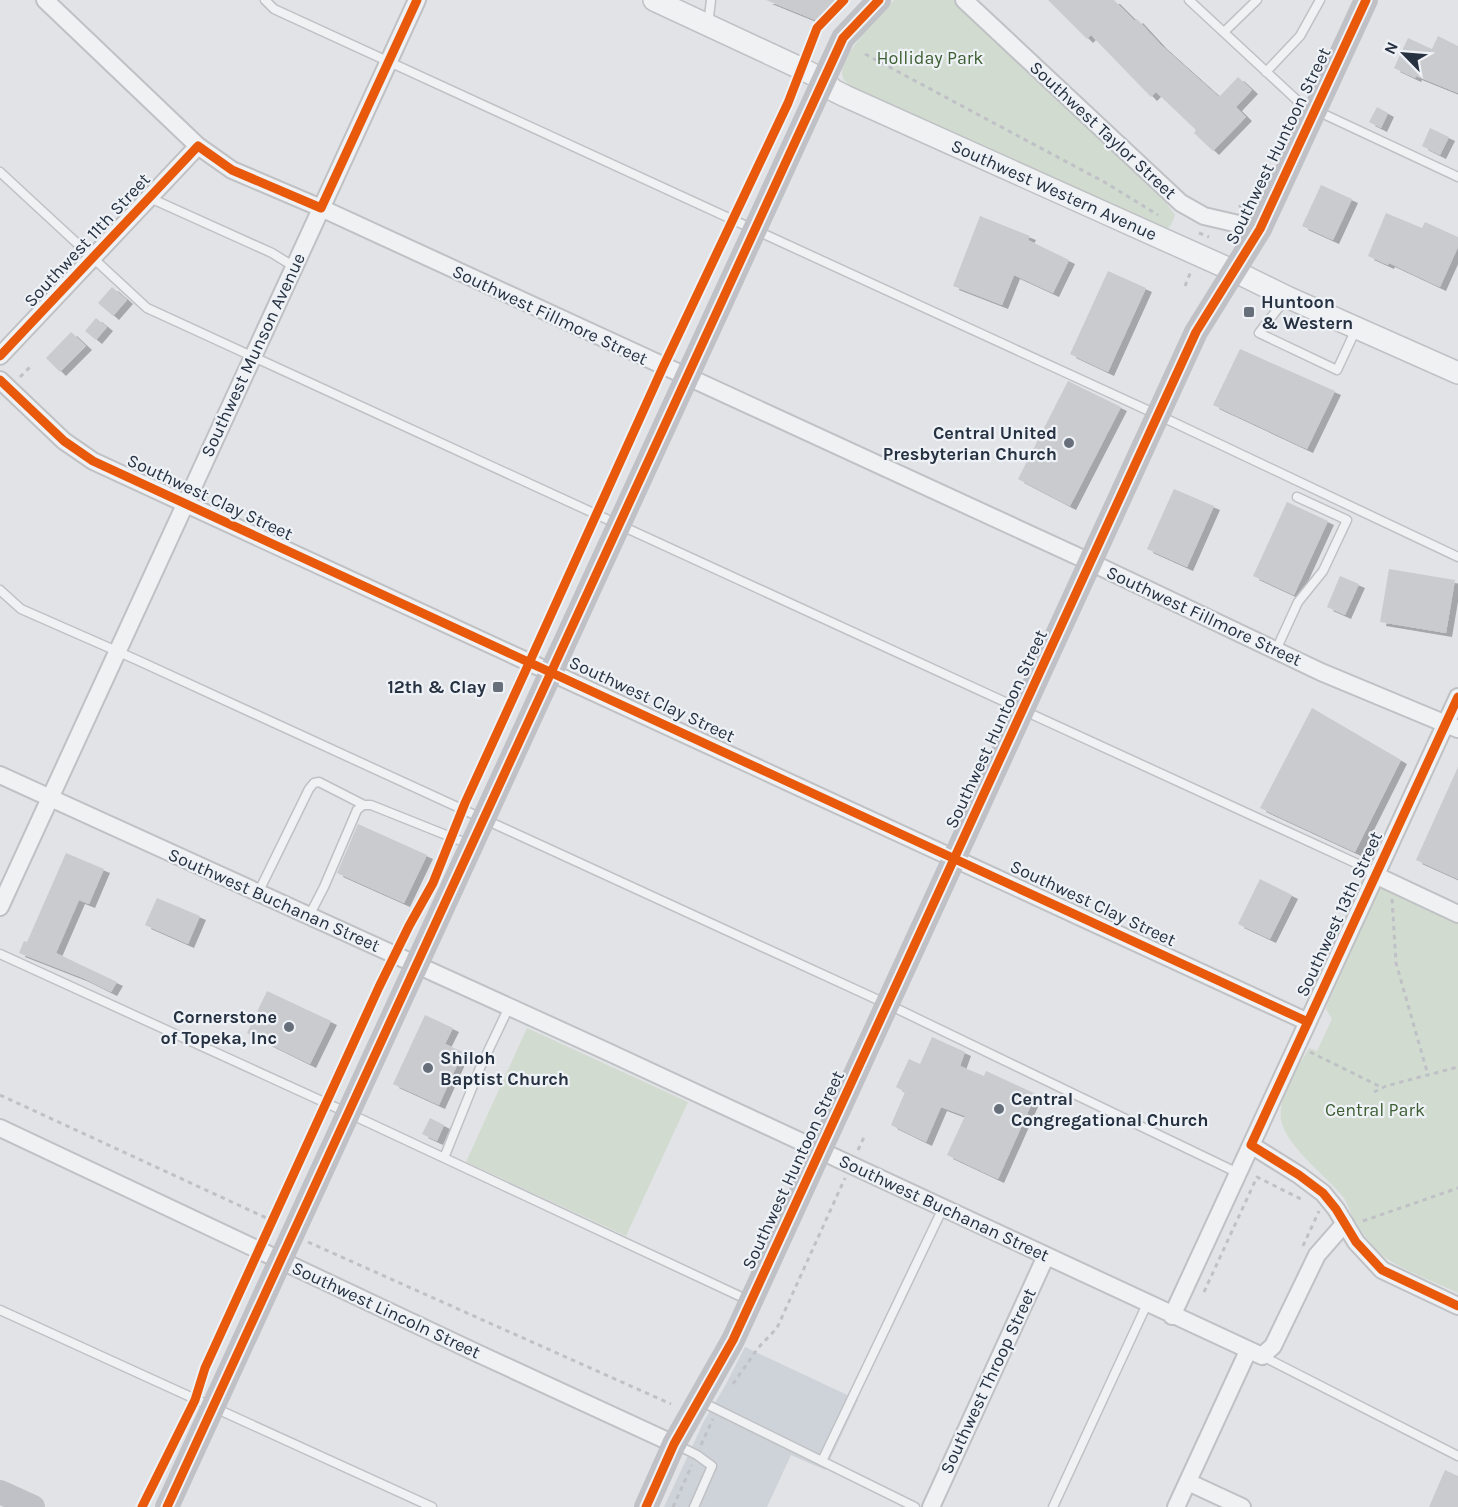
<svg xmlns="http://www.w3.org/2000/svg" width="1458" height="1507" viewBox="0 0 1458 1507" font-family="Karla,sans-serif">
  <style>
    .built { fill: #ced3da }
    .green { fill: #d2dbd0 }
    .building { fill: #c9cbce; filter: url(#shadow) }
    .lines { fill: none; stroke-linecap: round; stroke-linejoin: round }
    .service-casing { stroke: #bfc1c4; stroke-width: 11 }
    .minor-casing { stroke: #bfc1c4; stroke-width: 20 }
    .tertiary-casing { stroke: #bfc1c4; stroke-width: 24 }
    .path { stroke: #bfc1c6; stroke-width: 3; stroke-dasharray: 4.5 4.5; stroke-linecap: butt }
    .service { stroke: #f0f1f3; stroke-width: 8 }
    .minor { stroke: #f0f1f3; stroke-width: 16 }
    .tertiary { stroke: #f0f1f3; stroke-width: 21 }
    .secondary { stroke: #bfc1c6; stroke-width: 24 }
    .cycleway-casing { stroke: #eef2f6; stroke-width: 13 }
    .cycleway { stroke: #e8590c; stroke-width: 9 }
    .poi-dot { fill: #676f7b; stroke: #eef2f6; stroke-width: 2 }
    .labels { text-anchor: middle; stroke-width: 4.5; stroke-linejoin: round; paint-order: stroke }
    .park-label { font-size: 18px; fill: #3d5e32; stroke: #eef2f6 }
    .street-label { font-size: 18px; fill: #263141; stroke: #eef2f6 }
    .poi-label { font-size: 18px; font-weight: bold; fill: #263141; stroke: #eef2f6; text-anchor: start }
  </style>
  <defs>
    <filter id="shadow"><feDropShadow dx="6" dy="4" stdDeviation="0" flood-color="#0004"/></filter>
  </defs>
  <rect width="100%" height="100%" fill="#e1e3e6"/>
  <path class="built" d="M745,1347L858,1400L825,1470L791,1455L767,1507H664L704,1421L725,1386Z"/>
  <path class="green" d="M894,0H953L1165,201L1175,215L1171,225L1167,229L1163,228L850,86C846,82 843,80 842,74C841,54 880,15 894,0Z
    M1381,885L1458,921V1293C1438,1283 1396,1268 1381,1254C1370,1244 1360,1230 1353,1217C1349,1211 1348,1203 1343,1197C1327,1176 1285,1146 1281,1119C1278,1095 1298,1068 1309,1048L1317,1051L1332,1019L1326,1009L1328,1003Z
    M527,1028L688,1102L626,1236L466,1162Z"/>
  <path class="building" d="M766,0H841L820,22Z
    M1048,0H1114L1135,21L1137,19L1161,45L1219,97L1238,77L1252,90L1236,107L1246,117L1213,151L1194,133L1196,130L1156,92L1151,97L1091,35L1087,39Z
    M1438,36L1458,46V93L1416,76L1415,78L1394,68L1408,38L1432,49Z
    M1377,107L1388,113L1381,128L1369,122Z
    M1430,128L1449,137L1440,155L1422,146Z
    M1321,185L1352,199L1333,240L1302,226Z
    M1386,213L1422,228L1425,222L1458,237V247L1440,287L1389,263L1388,265L1368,256Z
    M980,216L1030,236L1028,240L1069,260L1053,293L1014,275L1002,305L953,286Z
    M1108,271L1146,288L1108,372L1070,354Z
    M112,287L127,300L113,316L98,303Z
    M96,318L107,327L96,340L85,331Z
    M71,332L86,346L60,372L46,358Z
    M1240,349L1335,391L1307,449L1213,405Z
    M1068,381L1121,407L1070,506L1018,479Z
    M1174,489L1214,506L1187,567L1147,549Z
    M1287,502L1328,521L1294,595L1253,576Z
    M1389,569L1455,580L1446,633L1380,622Z
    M1340,576L1359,584L1345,615L1327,607Z
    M1312,708L1401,760L1355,852L1260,808Z
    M1458,767V879L1416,860Z
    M358,824L427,855L404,903L337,873Z
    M66,853L104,869L89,904L79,900L56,953L117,982L111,992L83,978L19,953L24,941L27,942Z
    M1260,879L1292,895L1270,939L1238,924Z
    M157,898L200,916L188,944L145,925Z
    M267,991L331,1021L310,1064L247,1033Z
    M425,1015L453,1028L445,1044L463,1052L439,1105L393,1084Z
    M932,1037L965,1052L960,1066L984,1076L986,1071L1036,1094L998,1179L947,1155L965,1116L941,1107L926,1142L891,1125L905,1092L896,1087L909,1059L920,1064Z
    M430,1118L444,1125L437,1141L422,1134Z
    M1445,1470L1458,1476V1507H1429Z"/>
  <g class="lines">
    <g class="service-casing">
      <path id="service" d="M265,0L274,9L1158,415L1458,557
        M1189,0L1300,103L1458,177
        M708,25L711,0
        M1224,32L1257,0
        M1266,72L1300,36L1320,0
        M0,172L147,308L1360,865L1375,875
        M150,198L272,253L293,266
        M1287,297L1259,333L1337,370L1357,327
        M0,590L21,609L137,660L887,1004L1238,1173
        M1276,650L1298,602L1323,571L1347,520L1297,497
        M258,893L309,789L314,783L319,782L364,805
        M309,916L324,887L357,810L363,805H371L471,845
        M0,954L348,1113L748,1300
        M444,1158L480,1068L509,1007
        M0,1310L432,1507
        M1262,1356L1458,1456
        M700,1401L915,1507
        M675,1444L697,1455L712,1466L694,1507
        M822,1461L943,1208
        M1053,1507L1147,1304"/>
    </g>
    <g class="minor-casing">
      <path id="minor" d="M45,0L198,146L232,170L321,208L1090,562L1321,672L1458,729
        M964,0L1181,203L1204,216L1260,229
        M0,356L198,146
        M0,380L64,441L93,461L1308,1022
        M0,775L606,1051L1262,1356L1273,1346L1317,1255L1345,1223
        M1375,875L1458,914
        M0,907L417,0
        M0,1128L479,1354L674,1444
        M1251,1145L1299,1175L1323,1193L1336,1209L1356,1242L1382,1270L1458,1306
        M1172,1316L1458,697
        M1188,1482L1242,1507
        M931,1507L1046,1256
        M1176,1507L1248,1351"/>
    </g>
    <g class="tertiary-casing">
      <path id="tertiary" d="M654,0L802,69L824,80L833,90L845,96L1234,271L1287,297L1458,373"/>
    </g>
    <path class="path" d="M865,54L1106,183L1158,215
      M1239,207L1251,199
      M1199,233L1209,237
      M1185,286L1191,271
      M20,377L32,365
      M1392,899L1396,963L1428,1075
      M1310,1052L1383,1088
      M1374,1092L1386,1086L1458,1067
      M0,1095L273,1221
      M858,1150L865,1135
      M1363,1221L1458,1188
      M308,1242L671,1404
      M1303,1246L1319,1211
      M1204,1292L1257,1177L1303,1200
      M733,1384L758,1348L777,1328L845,1178
      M701,1445L713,1419
      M673,1507L692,1465"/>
    <use href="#service" class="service"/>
    <use href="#minor" class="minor"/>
    <use href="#tertiary" class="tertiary"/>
    <path class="secondary" d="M0,1492L33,1507
      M167,1507L843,38L879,0
      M646,1507L674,1444L733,1340L751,1301L1196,332L1260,229L1366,0"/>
    <g class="cycleway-casing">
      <path id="cycleway" d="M0,356L198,146L232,170L321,208L417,0
        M0,380L64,441L93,461L1308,1022
        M1458,697L1251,1145L1299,1175L1323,1193L1336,1209L1356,1242L1382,1270L1458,1306
        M142,1507L195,1400L205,1368L379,987L409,926L433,883L465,803L530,661L663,367L788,103L817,28L844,0
        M167,1507L843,38L879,0
        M646,1507L674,1444L733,1340L751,1301L1196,332L1260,229L1366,0"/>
    </g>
    <use href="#cycleway" class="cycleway"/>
  </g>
  <g class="poi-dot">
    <rect x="1243" y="306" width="12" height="12" rx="3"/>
    <circle cx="1069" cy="443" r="6"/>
    <rect x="492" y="681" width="12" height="12" rx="3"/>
    <circle cx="289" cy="1027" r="6"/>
    <circle cx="428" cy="1068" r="6"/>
    <circle cx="999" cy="1109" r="6"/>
  </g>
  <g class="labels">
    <g class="park-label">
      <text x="930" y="64">Holliday Park</text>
      <text x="1375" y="1116">Central Park</text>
    </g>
    <g class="street-label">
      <text transform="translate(1103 130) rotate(43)" y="6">Southwest Taylor Street</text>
      <text transform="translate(1278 146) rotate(-64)" y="6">Southwest Huntoon Street</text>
      <text transform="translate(1054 190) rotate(24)" y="6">Southwest Western Avenue</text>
      <text transform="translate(87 240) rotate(-47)" y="6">Southwest 11th Street</text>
      <text transform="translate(550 315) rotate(25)" y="6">Southwest Fillmore Street</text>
      <text transform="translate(253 355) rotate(-65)" y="6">Southwest Munson Avenue</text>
      <text transform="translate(210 497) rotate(25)" y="6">Southwest Clay Street</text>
      <text transform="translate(1204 616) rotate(25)" y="6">Southwest Fillmore Street</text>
      <text transform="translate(652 699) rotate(25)" y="6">Southwest Clay Street</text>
      <text transform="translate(996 729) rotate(-65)" y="6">Southwest Huntoon Street</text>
      <text transform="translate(274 900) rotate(24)" y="6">Southwest Buchanan Street</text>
      <text transform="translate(1093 903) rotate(25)" y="6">Southwest Clay Street</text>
      <text transform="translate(1339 914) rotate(-65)" y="6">Southwest 13th Street</text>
      <text transform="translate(793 1170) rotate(-65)" y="6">Southwest Huntoon Street</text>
      <text transform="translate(944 1208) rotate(25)" y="6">Southwest Buchanan Street</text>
      <text transform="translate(386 1310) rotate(25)" y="6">Southwest Lincoln Street</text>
      <text transform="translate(988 1381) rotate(-65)" y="6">Southwest Throop Street</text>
    </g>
    <g class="poi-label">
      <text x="1261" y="308">Huntoon<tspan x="1261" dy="21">&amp; Western</tspan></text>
      <text x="1057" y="439" text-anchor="end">Central United<tspan x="1057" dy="21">Presbyterian Church</tspan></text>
      <text x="486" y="693" text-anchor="end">12th &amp; Clay</text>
      <text x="277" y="1023" text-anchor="end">Cornerstone<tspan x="277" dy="21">of Topeka, Inc</tspan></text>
      <text x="440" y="1064">Shiloh<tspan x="440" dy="21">Baptist Church</tspan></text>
      <text x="1011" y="1105">Central<tspan x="1011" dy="21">Congregational Church</tspan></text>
    </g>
  </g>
  <g transform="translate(1404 54) rotate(295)" stroke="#eef2f6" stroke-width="4.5" paint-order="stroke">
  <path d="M0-4.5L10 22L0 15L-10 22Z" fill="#263141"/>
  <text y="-9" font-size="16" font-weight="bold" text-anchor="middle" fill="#263141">N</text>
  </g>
</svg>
